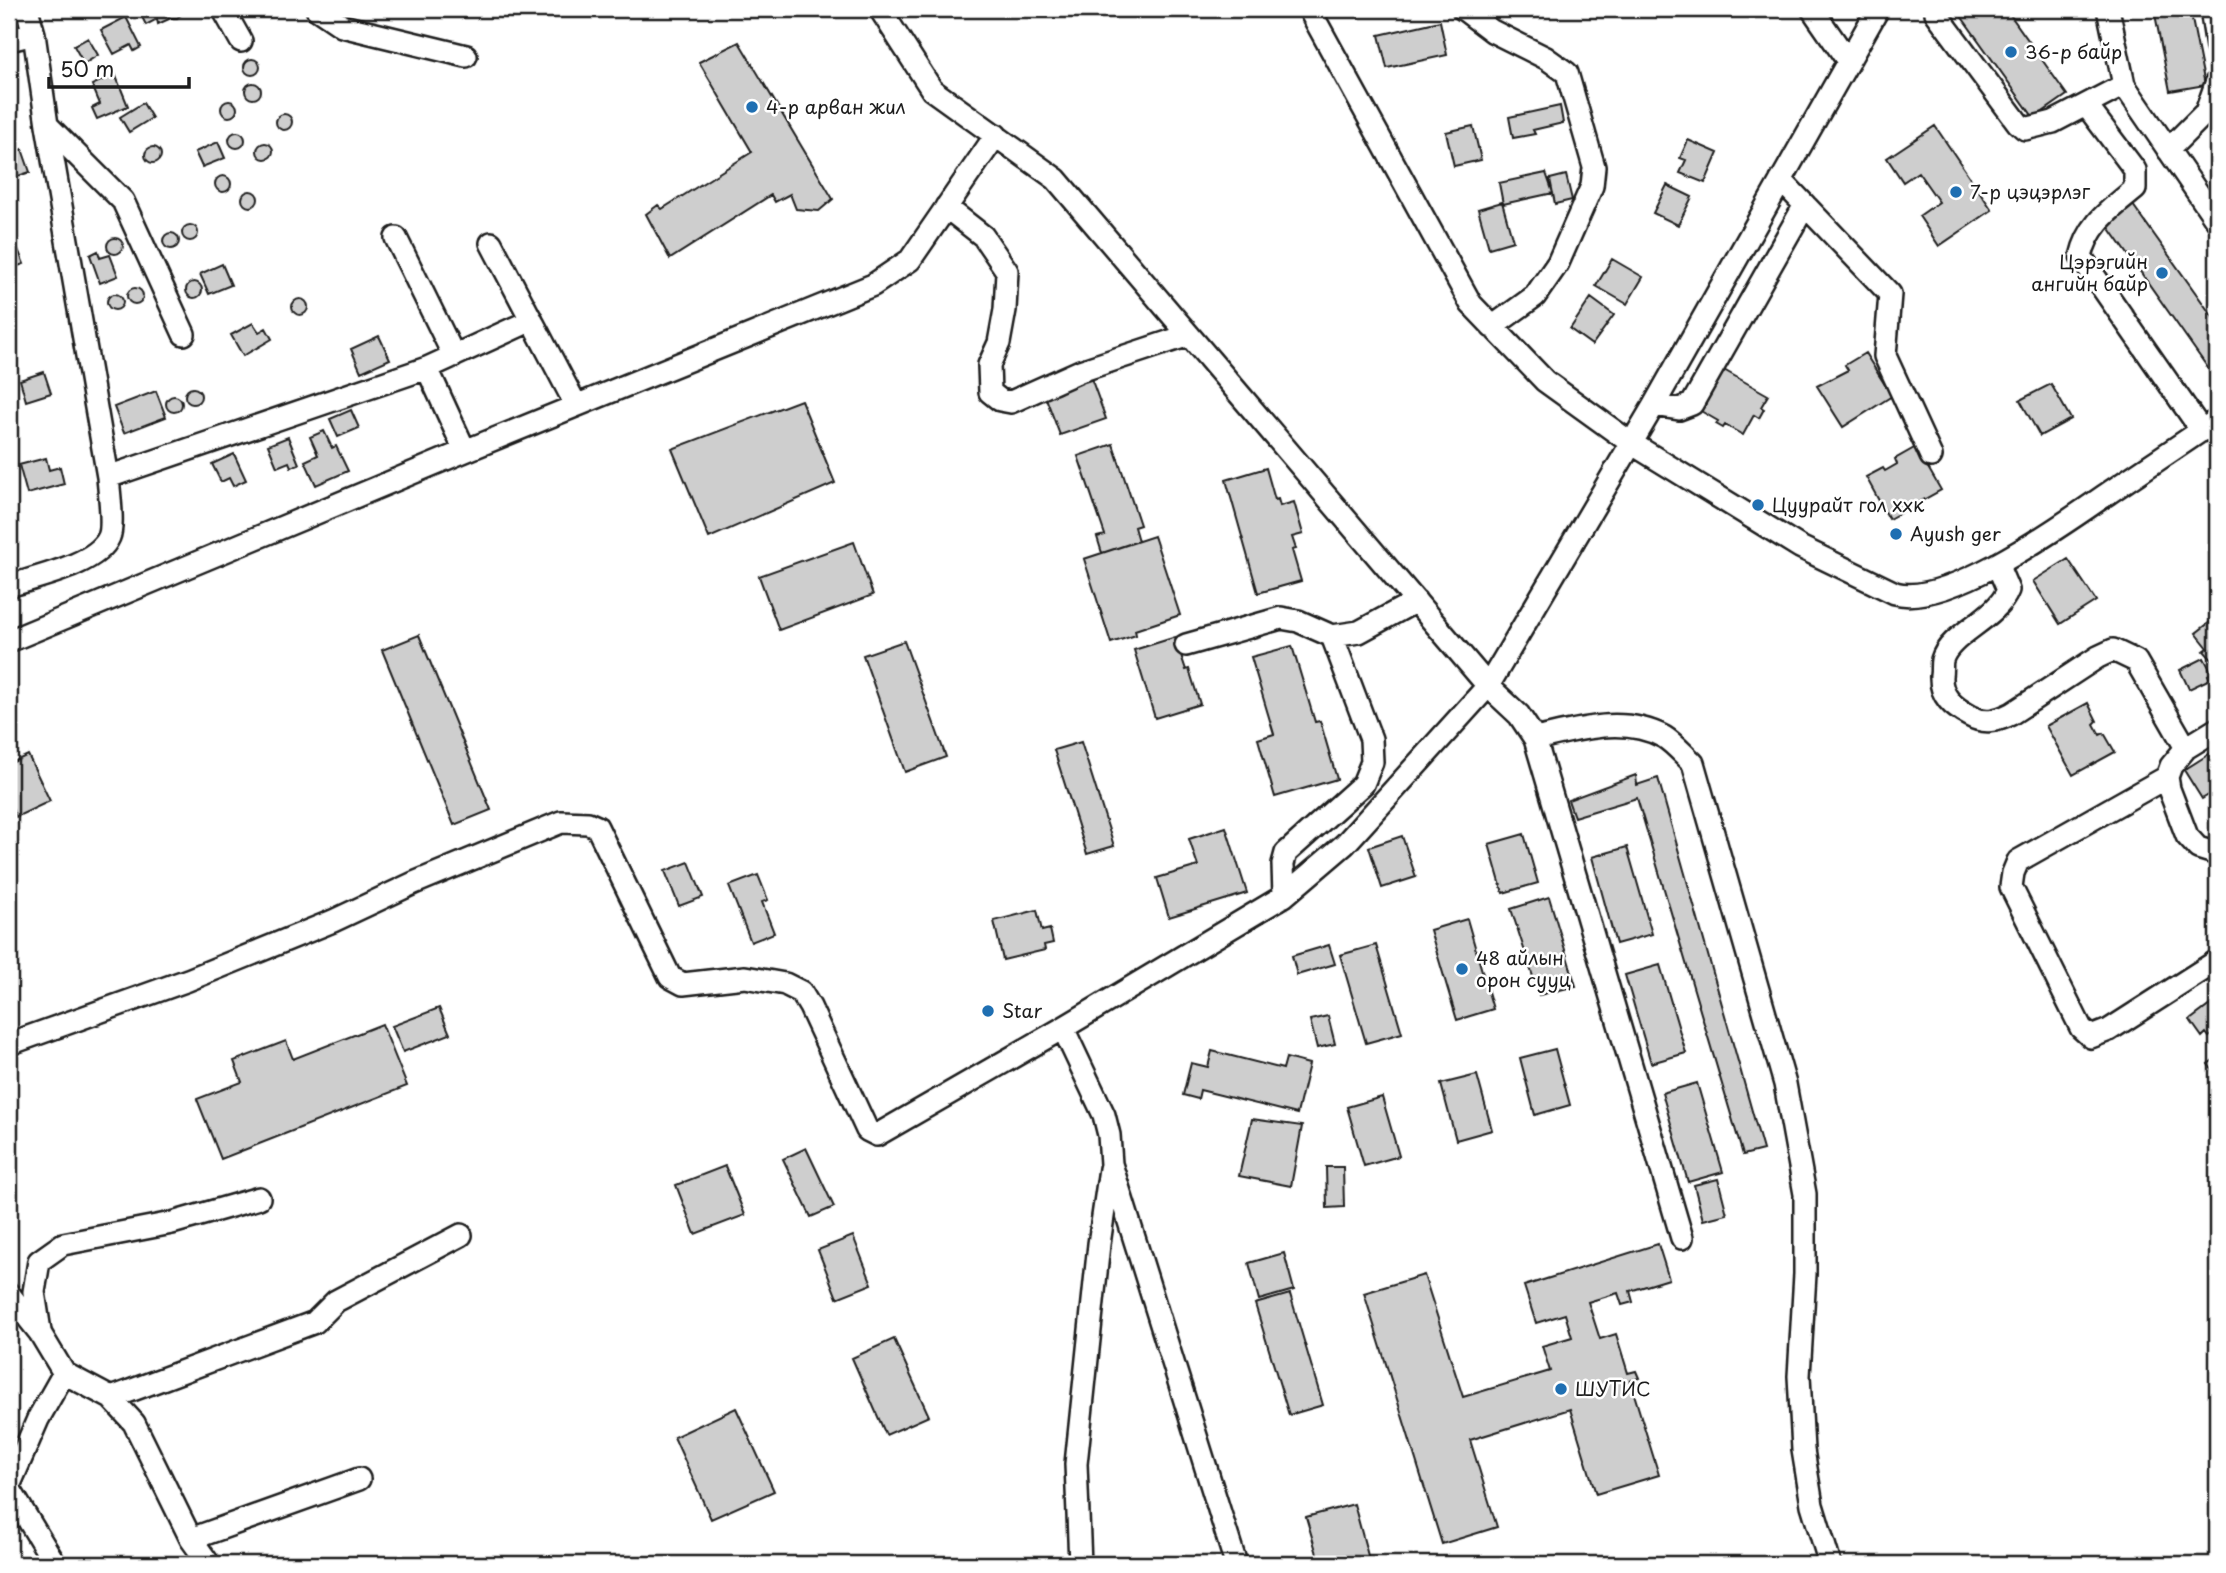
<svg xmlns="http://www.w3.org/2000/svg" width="2226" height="1573" viewBox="0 0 2226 1573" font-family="'Playpen Sans',sans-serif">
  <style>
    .building { fill: #cecece; stroke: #1c1c1c; stroke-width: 2 }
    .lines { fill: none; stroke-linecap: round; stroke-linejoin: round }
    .minor-casing { stroke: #1c1c1c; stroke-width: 26 }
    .minor { stroke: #fff; stroke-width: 21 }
    .poi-dot { fill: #1f6fb2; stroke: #fff; stroke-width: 2.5 }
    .labels { text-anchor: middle; stroke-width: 5; stroke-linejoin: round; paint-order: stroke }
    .poi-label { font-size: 19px; fill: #1c1c1c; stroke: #fff; text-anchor: start }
  </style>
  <rect width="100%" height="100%" fill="#fff"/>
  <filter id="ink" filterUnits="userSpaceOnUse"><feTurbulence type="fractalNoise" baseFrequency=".0143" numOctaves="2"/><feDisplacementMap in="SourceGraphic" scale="14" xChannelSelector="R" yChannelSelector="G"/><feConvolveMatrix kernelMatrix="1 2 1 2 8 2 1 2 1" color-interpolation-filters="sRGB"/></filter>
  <g filter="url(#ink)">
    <path class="building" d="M138,9H163L169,19L158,24L157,19L146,25Z
      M166,9H182L181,15L177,18H171L167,15Z
      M1956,9H2006L2067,95L2034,118Z
      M2154,9H2190L2205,85L2170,91Z
      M126,17L141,47L134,51L131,45L114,54L101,30Z
      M1440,21L1447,55L1387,68L1379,35Z
      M88,38L98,55L84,64L74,46Z
      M739,42L833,199L819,211L796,209L790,194L775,202L771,195L670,259L646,214L658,205L662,209L752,152L699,62Z
      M244 67a8 8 0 1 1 16 0a8 8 0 1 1-16 0Z
      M115,74L128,106L97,119L92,108L100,104L92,85Z
      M245 91a8 8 0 1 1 16 0a8 8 0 1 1-16 0Z
      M221 109a8 8 0 1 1 16 0a8 8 0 1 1-16 0Z
      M143,103L152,118L129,132L120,117Z
      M1560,106L1563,123L1533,130L1535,134L1513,138L1509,117Z
      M276 122a8 8 0 1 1 16 0a8 8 0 1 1-16 0Z
      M1473,126L1481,160L1454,166L1446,132Z
      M1935,126L1992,210L1939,246L1919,216L1939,202L1918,172L1903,182L1887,158Z
      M229 140a8 8 0 1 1 16 0a8 8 0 1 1-16 0Z
      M1688,140L1718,153L1705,183L1680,173L1686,160L1680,158Z
      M218,142L225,158L202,167L195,152Z
      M257 151a8 8 0 1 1 16 0a8 8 0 1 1-16 0Z
      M145 155a8 8 0 1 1 16 0a8 8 0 1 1-16 0Z
      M22,149L30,172L9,179V154Z
      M1546,173L1553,193L1503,204L1499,183Z
      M1566,175L1572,200L1555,204L1550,179Z
      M215 184a8 8 0 1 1 16 0a8 8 0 1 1-16 0Z
      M1667,185L1692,197L1678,225L1653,213Z
      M242 199a8 8 0 1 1 16 0a8 8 0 1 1-16 0Z
      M1502,202L1513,241L1489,248L1478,209Z
      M2133,205L2217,323V376L2215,378L2106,223Z
      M182 233a8 8 0 1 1 16 0a8 8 0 1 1-16 0Z
      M163 241a8 8 0 1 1 16 0a8 8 0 1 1-16 0Z
      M107 246a8 8 0 1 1 16 0a8 8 0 1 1-16 0Z
      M15,242L24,264L9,269V245Z
      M98,251L100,258L110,255L118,276L100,283L90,255Z
      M1612,259L1643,277L1627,304L1596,286Z
      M222,264L231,285L209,294L200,274Z
      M186 290a8 8 0 1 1 16 0a8 8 0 1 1-16 0Z
      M127 296a8 8 0 1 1 16 0a8 8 0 1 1-16 0Z
      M107 302a8 8 0 1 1 16 0a8 8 0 1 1-16 0Z
      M1591,298L1614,315L1592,345L1570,329Z
      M292 307a8 8 0 1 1 16 0a8 8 0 1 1-16 0Z
      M253,323L259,332L266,328L272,339L243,356L231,335Z
      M379,336L390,359L361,372L351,349Z
      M1865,353L1892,396L1843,427L1817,386L1848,370L1845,365Z
      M1722,369L1768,395L1761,407L1764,409L1759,418L1754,415L1743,435L1725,425L1723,428L1716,424L1718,421L1699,410Z
      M44,372L51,393L26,401L20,380Z
      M1091,378L1106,419L1060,435L1046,398L1060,393L1056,383H1078Z
      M2051,384L2071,419L2040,436L2020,400Z
      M185 396a8 8 0 1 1 16 0a8 8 0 1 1-16 0Z
      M156,391L166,417L124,433L114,407Z
      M166 404a8 8 0 1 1 16 0a8 8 0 1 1-16 0Z
      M801,400L835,483L709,538L672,449Z
      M351,410L359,428L338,437L330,419Z
      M324,431L332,448L336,446L348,471L316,485L305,461L318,455L310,437Z
      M288,437L299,464L291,467L289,462L277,467L268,445Z
      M1113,444L1140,525L1134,527L1138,541L1102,553L1097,537L1105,535L1078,456Z
      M1916,447L1941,490L1889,519L1866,477L1883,468L1885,471L1897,464L1895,459Z
      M234,454L246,480L233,486L229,478L221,482L212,464Z
      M46,458L49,470L60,467L64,484L27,494L19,465Z
      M1266,468L1275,500L1278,499L1280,506L1294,502L1303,534L1292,537L1296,549L1292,550L1301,581L1258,593L1226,480Z
      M1154,536L1180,615L1135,630L1136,635L1111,643L1084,559Z
      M854,542L873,595L779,630L759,576Z
      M2068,559L2096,601L2060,624L2033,581Z
      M2214,619L2217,623V659L2214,662L2204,651L2208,648L2196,633Z
      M419,635L491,810L454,825L382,650Z
      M1179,636L1183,646L1179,649L1186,670L1189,669L1200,704L1155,718L1134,650Z
      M904,641L946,757L905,772L863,655Z
      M1292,646L1315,722L1320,721L1337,779L1275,797L1258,739L1274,734L1251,657Z
      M2204,658L2212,673L2208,675L2210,679L2189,689L2180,670Z
      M2088,703L2097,721L2094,724L2100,735L2104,733L2115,752L2073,775L2046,726Z
      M1081,742L1114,846L1087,854L1054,750Z
      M2217,749V790L2202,799L2184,770Z
      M28,755L50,801L16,817L9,802V764Z
      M1636,775L1637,785L1658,778L1763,1150L1743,1155L1637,798L1574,817L1568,800Z
      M1226,827L1247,893L1169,917L1157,878L1198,866L1189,839Z
      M1524,834L1538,883L1503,893L1489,844Z
      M1402,836L1416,877L1382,888L1369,847Z
      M1627,847L1652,934L1616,944L1592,857Z
      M689,862L703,897L679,906L665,871Z
      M758,875L768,900L762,902L774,933L751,942L729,886Z
      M1549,897L1576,986L1539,995L1511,909Z
      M1037,910L1042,931L1050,929L1053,943L1044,945L1045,950L1003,960L994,921Z
      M1467,919L1493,1009L1457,1020L1430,930Z
      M1329,945L1335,964L1297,975L1292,956Z
      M1376,945L1402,1033L1366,1043L1340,955Z
      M1660,965L1686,1053L1651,1063L1625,975Z
      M2210,1005L2217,1014V1026L2214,1028L2217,1032L2209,1037L2206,1033L2202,1037L2190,1020Z
      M439,1008L450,1034L403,1052L392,1026Z
      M1328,1016L1335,1044L1317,1048L1310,1020Z
      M382,1024L407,1086L221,1159L197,1099L242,1082L234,1061L286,1041L293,1059Z
      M1555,1049L1570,1105L1535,1115L1520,1058Z
      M1212,1051L1283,1069L1286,1058L1309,1064L1297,1114L1200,1090L1198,1099L1183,1095L1191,1063L1208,1067Z
      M2217,1057V1077L2208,1064Z
      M1477,1075L1492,1130L1456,1140L1441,1084Z
      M1697,1083L1723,1172L1688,1182L1662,1093Z
      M1382,1097L1399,1156L1364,1166L1347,1107Z
      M1252,1119L1302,1126L1291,1186L1239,1176Z
      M806,1148L834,1207L811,1217L783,1159Z
      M725,1166L745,1215L695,1234L676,1185Z
      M1326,1167H1343L1344,1207L1327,1208Z
      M1718,1179L1727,1214L1703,1220L1694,1185Z
      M853,1236L872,1284L837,1298L818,1250Z
      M1658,1244L1669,1279L1630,1291L1633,1302L1622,1305L1618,1293L1588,1302L1600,1339L1616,1334L1628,1373L1636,1371L1639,1378L1630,1381L1659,1475L1596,1494L1570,1409L1470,1440L1497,1527L1442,1544L1364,1293L1424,1275L1463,1397L1550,1371L1542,1346L1572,1337L1565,1314L1536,1323L1524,1286Z
      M1284,1253L1294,1290L1259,1300L1249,1263Z
      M1290,1294L1323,1405L1289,1415L1255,1304Z
      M894,1339L929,1416L886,1435L852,1358Z
      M736,1408L774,1491L711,1519L674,1437Z
      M1354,1504L1370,1563L1320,1564L1306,1517Z"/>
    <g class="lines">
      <g class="minor-casing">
        <path id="minor" d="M223,9L241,41
          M317,9L342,26L466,56
          M880,9L932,90L1056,179L1488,686L1519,715L1535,739L1682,1238
          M1309,9L1471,304L1545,381L1631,443L1800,547L1895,593C1948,608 2066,522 2110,492C2146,468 2181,444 2217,420
          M1463,9L1492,31L1546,58L1567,73L1594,167L1592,186L1558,263L1535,296L1492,327
          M1812,9L1848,61
          M2108,9L2124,85L2217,221
          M2211,9L2217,47
          M1936,13L2018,123L2025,129L2053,122L2124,85
          M9,40L34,34
          M2086,105L2135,170V189C2110,210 2088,224 2081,257L2202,431
          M47,125L123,201L184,334
          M2168,150L2206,112L2217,81
          M1781,180L1890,294L1885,356L1931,456
          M946,207L983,236L1007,271L1005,310L999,343L989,365L990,392L1000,400L1011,402L1080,371L1189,335
          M396,238L454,356
          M491,243L576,405
          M427,368L465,451
          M1654,405L1679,409L1692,404L1805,205
          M108,477L427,368L532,320
          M1997,564L2008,590C1997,619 1949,634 1942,660C1941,665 1942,671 1941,676C1940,696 1953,707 1970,716C1984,724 1997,721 2011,714L2098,657L2113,650L2136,661L2186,748
          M9,586C36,577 97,565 109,537C114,526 109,491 108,477L47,125L34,34L27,9
          M9,641L465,451L873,285L910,260L996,135
          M1186,645L1281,618L1298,621L1332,636L1359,632L1416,601
          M2217,729L2186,748L2171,766L2167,777L2169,789L2187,836L2198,848L2211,852L2217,849
          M1535,739C1577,730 1623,715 1664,737C1674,743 1684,755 1693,763L1785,1084L1805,1194V1274L1799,1376L1803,1450L1812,1505L1830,1564
          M2167,777L2018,861L2013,873L2011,887L2081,1028L2091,1037L2109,1030L2217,961
          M1284,896L1283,864L1286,853L1363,784L1372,762L1371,739L1332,636
          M1063,1028L1104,1115L1109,1135L1111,1164L1236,1564
          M9,1044L188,980L333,921L414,883L561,822L588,823L597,827L670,977L683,984L745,977L785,984L801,992L810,1007L867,1130L877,1135L1063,1028L1284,896L1345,844L1488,686L1654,405L1878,9
          M9,1294L40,1333L64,1373L111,1398L134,1423L191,1539L209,1564
          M40,1331L34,1292L39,1261L63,1244L172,1223L259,1198
          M111,1398L315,1322L336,1301L461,1235
          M9,1486L38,1419L64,1373
          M9,1488L55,1564
          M191,1539L359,1479
          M1080,1564L1076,1464L1099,1244L1110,1169"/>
      </g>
      <use href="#minor" class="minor"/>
    </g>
  </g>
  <g class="poi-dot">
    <circle cx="2011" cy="52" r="7"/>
    <circle cx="752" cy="107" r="7"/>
    <circle cx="1956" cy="192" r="7"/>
    <circle cx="2162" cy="273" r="7"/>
    <circle cx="1758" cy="505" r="7"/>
    <circle cx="1896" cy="534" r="7"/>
    <circle cx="1462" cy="969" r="7"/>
    <circle cx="988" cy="1011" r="7"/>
    <circle cx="1561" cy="1389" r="7"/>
  </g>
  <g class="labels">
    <g class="poi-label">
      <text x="2025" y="59">36-р байр</text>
      <text x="766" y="114">4-р арван жил</text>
      <text x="1970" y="199">7-р цэцэрлэг</text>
      <text x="2148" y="269" text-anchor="end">Цэрэгийн<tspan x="2148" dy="22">ангийн байр</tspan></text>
      <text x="1772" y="512">Цуурайт гол ххк</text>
      <text x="1910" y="541">Ayush ger</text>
      <text x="1476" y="965">48 айлын<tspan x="1476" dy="22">орон сууц</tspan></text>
      <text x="1002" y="1018">Star</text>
      <text x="1575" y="1396">ШУТИС</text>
    </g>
  </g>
  <rect width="2226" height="1573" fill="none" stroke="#fff" stroke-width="35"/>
  <rect x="18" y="18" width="2191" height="1538" fill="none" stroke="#1c1c1c" stroke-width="2.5" filter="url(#ink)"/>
  <path d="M49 77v10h140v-10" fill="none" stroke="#1c1c1c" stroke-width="3.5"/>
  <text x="60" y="77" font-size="21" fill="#1c1c1c" stroke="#ffffff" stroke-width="5" paint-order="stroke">50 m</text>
</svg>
